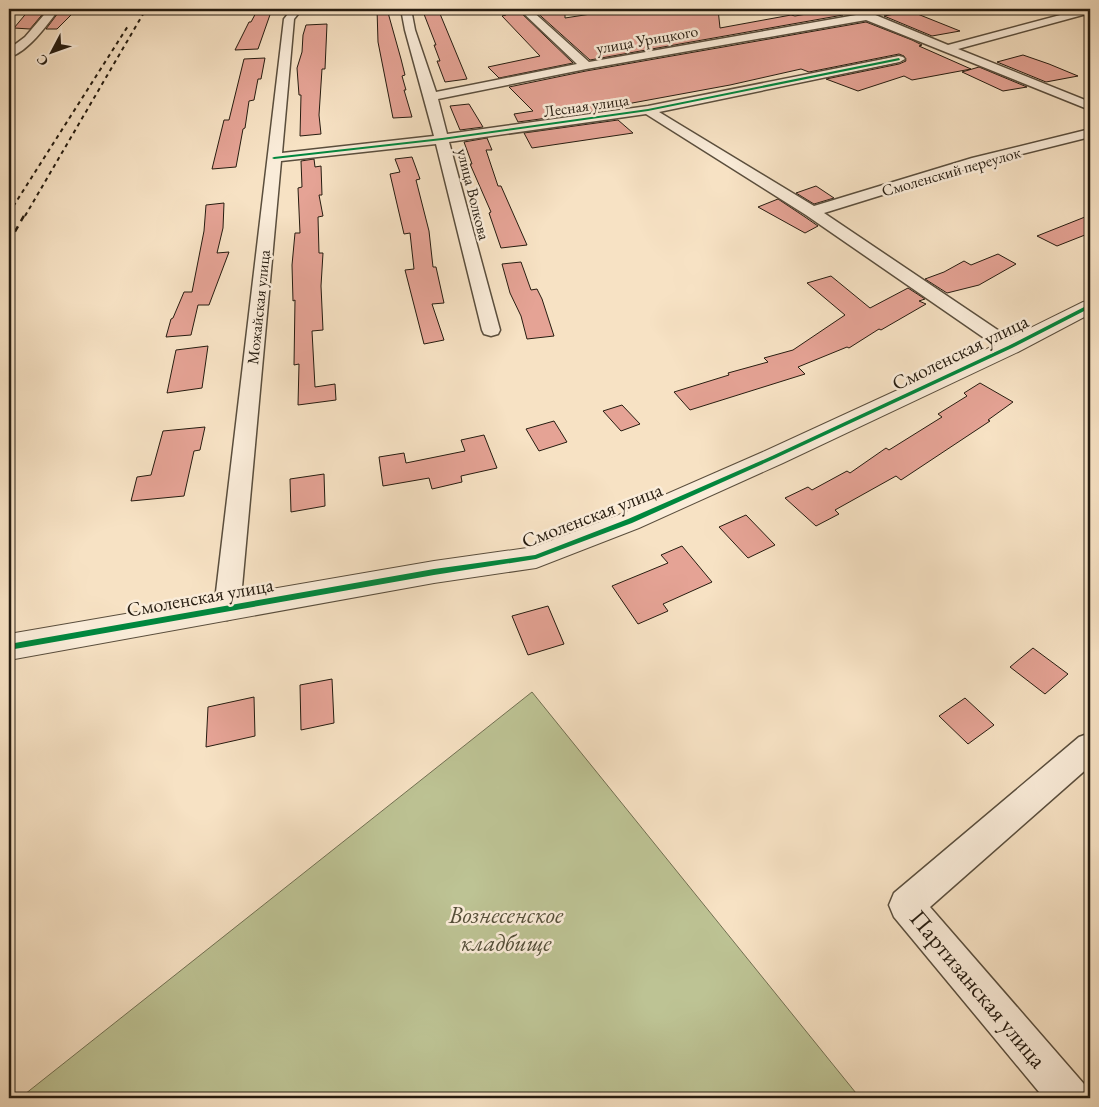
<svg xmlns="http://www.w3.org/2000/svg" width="1099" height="1107" viewBox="0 0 1099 1107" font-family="'EB Garamond',serif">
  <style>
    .green { fill: #bdc394; stroke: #727052 }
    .building { fill: #e5a395; stroke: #261c10 }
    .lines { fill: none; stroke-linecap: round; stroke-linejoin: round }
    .minor-casing { stroke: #5a4e3d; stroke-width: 3 }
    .tertiary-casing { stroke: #5a4e3d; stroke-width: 2 }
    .minor { fill: #faecd9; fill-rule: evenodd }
    .tertiary { fill: #faecd9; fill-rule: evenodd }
    .rail-far1 { stroke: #261c10; stroke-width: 2; stroke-dasharray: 4 4; stroke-linecap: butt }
    .rail { stroke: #261c10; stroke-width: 2.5; stroke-dasharray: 6 6; stroke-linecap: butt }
    .cycleway-casing { stroke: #faecd9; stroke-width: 3 }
    .cycleway { fill: #00873e; fill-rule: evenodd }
    .labels { text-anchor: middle; stroke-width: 5; stroke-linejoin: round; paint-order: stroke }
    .far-street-label { font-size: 16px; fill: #261c10; stroke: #faecd9 }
    .street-label { font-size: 20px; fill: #261c10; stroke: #faecd9 }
    .near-park-label { font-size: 24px; font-style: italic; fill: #534e38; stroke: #faecd9 }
    .near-street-label { font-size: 24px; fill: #261c10; stroke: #faecd9 }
  </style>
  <rect width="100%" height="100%" fill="#f7e2c4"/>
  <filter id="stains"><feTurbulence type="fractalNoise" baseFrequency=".004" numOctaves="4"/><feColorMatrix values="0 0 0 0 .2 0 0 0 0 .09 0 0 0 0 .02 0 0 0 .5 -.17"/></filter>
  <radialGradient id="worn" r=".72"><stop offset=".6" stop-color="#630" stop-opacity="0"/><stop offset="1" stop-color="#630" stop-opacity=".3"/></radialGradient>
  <path class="green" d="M532,692L860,1098H20Z"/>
  <path class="building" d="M61,9H77L57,29H46Z
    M258,9H272L258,49L235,50L249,22H251Z
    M377,9H387L401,59L405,75L402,76L406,90H404L412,117L393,118L378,42Z
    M422,9H438L467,79L445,82L437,61H440L434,45H436Z
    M500,9H517L573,63L499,78L488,67L540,56L502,16L506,15Z
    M533,9H565V18L623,9H718L720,28L791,15L795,16L830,10L843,15L590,60Z
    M29,10H46L30,29L14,28Z
    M910,11L960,31L932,36L884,16Z
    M866,22L912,40L922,45L919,46L971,69L912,80L904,76L858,91L826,79L899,64L906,61L904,56L899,54L809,72L801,69L730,85L605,108L607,110L518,122L514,114L533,111L509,87L586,71Z
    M327,24L325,69H322L319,115L321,134L300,136L301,95H299L297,68L302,52L303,35L306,25Z
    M1023,55L1049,64L1078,76L1046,82L997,62Z
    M265,58L261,79H258L254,100L249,101L245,128L243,129L236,167L212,169L224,120H229L244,59Z
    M979,67L1027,87L1003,91L962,72Z
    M469,104L483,127L460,130L450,106Z
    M618,120L633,133L532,148L524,133Z
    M487,138L492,150H486L498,186H501L527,245L501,248L489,213L491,212L470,164H472L464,142Z
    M412,157L420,179L416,180L429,231L433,267H436L444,303L432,304L444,340L424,344L405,270L414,269L410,233L404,234L390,174L400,172L395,159Z
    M314,159L315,167L321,166L322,195H319L323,216L318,217L319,253H323L321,286L323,330L312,331L315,387L335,384L336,400L298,405L299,364L294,365L295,300L293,301L292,265L295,233H300L298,188L302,187L301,161Z
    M816,186L834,198L814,204L796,193Z
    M778,199L805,217L818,226L805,233L758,207Z
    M224,203L223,228L217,253L229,252L209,305H198L191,335L166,337L171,319L173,318L184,292H192L204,231L206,205Z
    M1090,215V233L1057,246L1037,236Z
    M998,254L1016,264L979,285L947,293L925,279L944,272L964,261L971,265Z
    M521,262L531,290L537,289L542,299L554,336L527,339L521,316L510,293L502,264Z
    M831,276L870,308L908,288L925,299L919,301L926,304L881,330L879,329L849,348L847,347L798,367L805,374L690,410L674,392L729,375L728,373L768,362L764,358L793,350L845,315L807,283Z
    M208,346L202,388L167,393L176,350Z
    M980,383L1013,402L988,420L990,421L901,480L896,476L835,510L839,514L816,526L785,498L808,487L812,490L847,471L850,473L886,448L889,450L942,417L938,414L967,396L964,393Z
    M622,405L640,424L621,431L603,411Z
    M554,421L567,442L539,451L526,429Z
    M205,427L200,450L194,451L184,496L131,501L137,477L151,475L163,431Z
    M484,435L497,468L461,476L462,482L432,489L429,478L383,486L379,457L404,453L406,463L465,451L461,440Z
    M324,474L325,506L291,512L290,479Z
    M746,515L775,545L748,558L719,527Z
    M682,546L712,582L663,604L668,611L638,624L612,586L668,563L661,555Z
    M548,606L564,644L528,655L512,616Z
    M1033,648L1068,674L1045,694L1010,667Z
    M332,679L334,723L301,730L300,685Z
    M254,697L255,736L206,747L208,707Z
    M965,698L994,725L968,744L939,716Z"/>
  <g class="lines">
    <g class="minor-casing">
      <path id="minor" d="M49,9H59C48,24 27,53 9,57V49L25,37Z
        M292,9H302L294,19L282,153L434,136L405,30L401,9H411L415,30L436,92L577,64L519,9H530L589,62L856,15L849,11L851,9L873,14L948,45L1083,9H1090V13L958,49L1090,102V110L866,20L586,69L438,99L447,134L648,106L899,56L903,57L905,59L899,62L659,112L814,206L972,158L1090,129V137L982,164L824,213L1017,343L1020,347L1017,351L1010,353L1003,351L806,215L646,114L449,142L500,330L498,334L491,336L484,334L482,330L436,144L281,161L240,609L236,617L227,620L218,617L214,609L284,19Z
        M1090,733V766L930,907L1084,1084L1090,1098H1044L894,917L889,905L894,893L1079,737Z"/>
    </g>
    <g class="tertiary-casing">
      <path id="tertiary" d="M1090,300V314L1018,352L783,463L639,528L536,568L434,583L9,660V634L434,561L534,547L621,514L765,451L1002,342L1083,302Z"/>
    </g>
    <use href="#minor" class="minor"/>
    <use href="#tertiary" class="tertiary"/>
    <path class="rail-far1" d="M9,213L128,26
      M25,216L146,9"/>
    <path class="rail" d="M9,242L25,214"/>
    <g class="cycleway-casing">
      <path id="cycleway" d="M899,58L900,60L648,111L442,140L274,159L272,158L274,157L442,138L648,109Z
        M1088,305H1090V308L1012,348L776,458L632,523L536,559L434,575L9,650V644L434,569L535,555L628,519L772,456L1008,346Z"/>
    </g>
    <use href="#cycleway" class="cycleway"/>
  </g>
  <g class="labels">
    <g class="far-street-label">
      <text transform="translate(647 39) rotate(-10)" y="6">улица Урицкого</text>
      <text transform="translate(586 105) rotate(-8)" y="6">Лесная улица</text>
      <text transform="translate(951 171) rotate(-16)" y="6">Смоленский переулок</text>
      <text transform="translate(474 194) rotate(76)" y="6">улица Волкова</text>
      <text transform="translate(258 307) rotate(-84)" y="6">Можайская улица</text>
    </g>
    <g class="street-label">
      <text transform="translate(960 352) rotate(-26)" y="7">Смоленская улица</text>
      <text transform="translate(592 515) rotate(-21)" y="7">Смоленская улица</text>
      <text transform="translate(200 597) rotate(-10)" y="7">Смоленская улица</text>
    </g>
    <g class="near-park-label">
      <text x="506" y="923">Вознесенское<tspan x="506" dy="28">кладбище</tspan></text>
    </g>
    <g class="near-street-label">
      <text transform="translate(978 989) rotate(50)" y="8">Партизанская улица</text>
    </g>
  </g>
  <rect width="1099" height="1107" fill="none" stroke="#f7e2c4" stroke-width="30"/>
  <rect x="10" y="10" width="1079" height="1087" fill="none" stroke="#261c10" stroke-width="2.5"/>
  <rect x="15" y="15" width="1069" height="1077" fill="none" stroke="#261c10"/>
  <g transform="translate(52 52) rotate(229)" stroke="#faecd9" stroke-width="4" paint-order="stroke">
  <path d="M0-4L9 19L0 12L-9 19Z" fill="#261c10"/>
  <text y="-8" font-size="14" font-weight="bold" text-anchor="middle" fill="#261c10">С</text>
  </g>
  <rect width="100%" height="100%" filter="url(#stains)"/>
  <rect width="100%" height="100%" fill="url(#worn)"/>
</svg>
